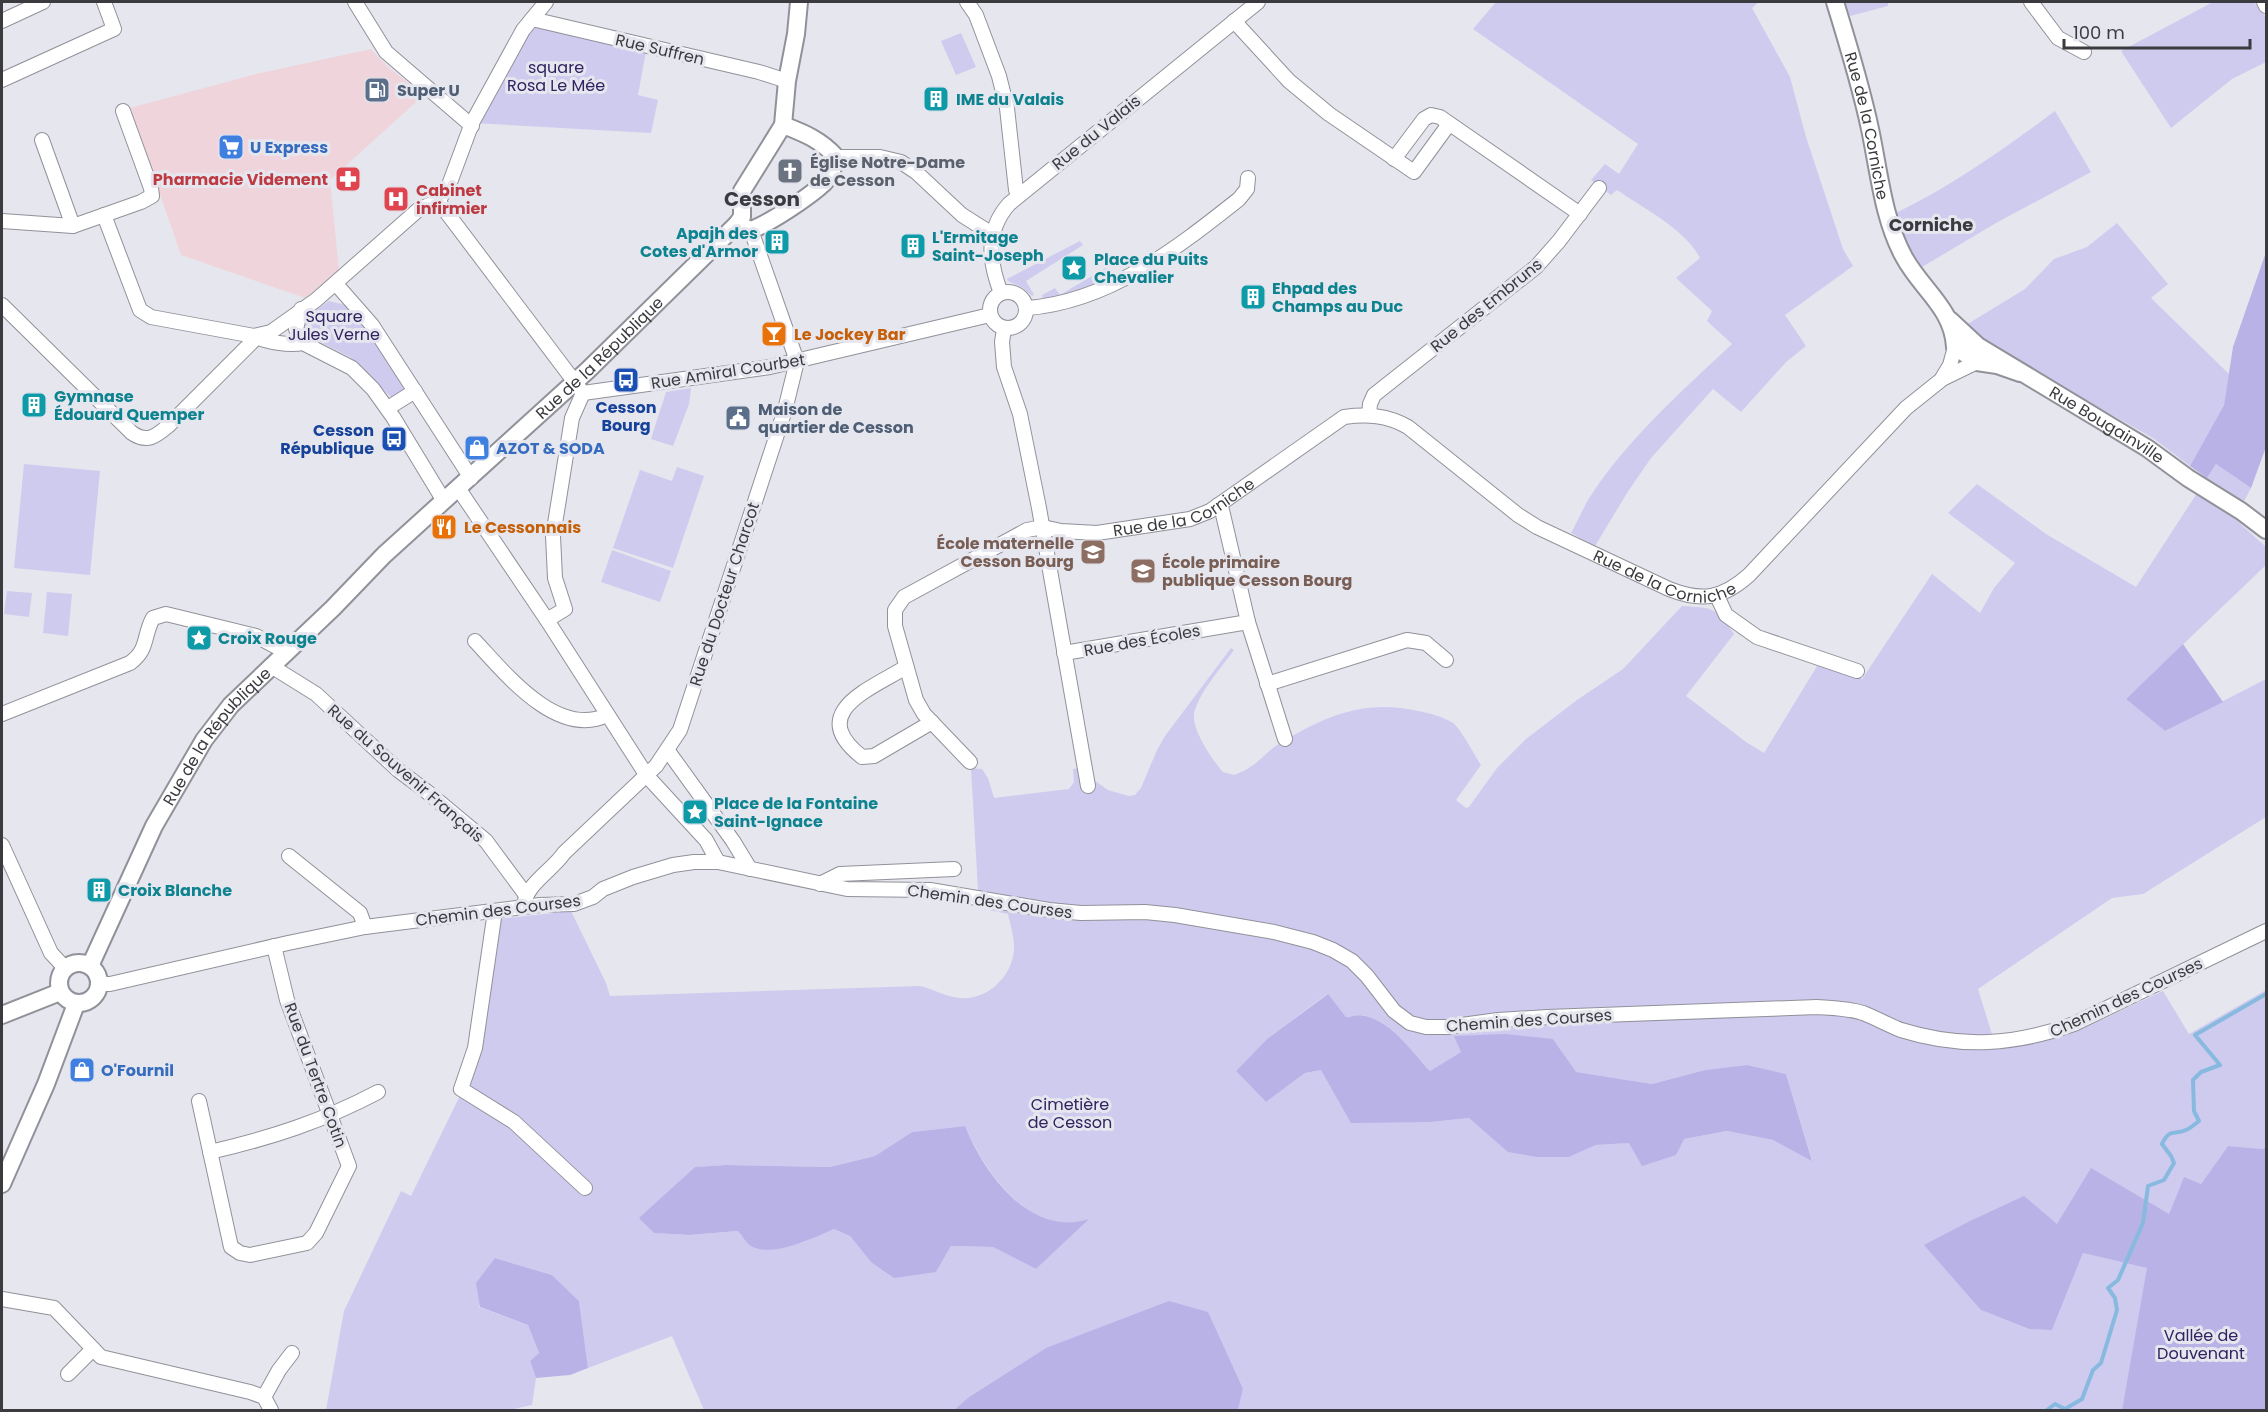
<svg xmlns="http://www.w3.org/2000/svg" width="2268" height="1412" viewBox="0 0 2268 1412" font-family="Poppins,sans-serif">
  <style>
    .commercial { fill: #efd5db }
    .green { fill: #cecbef; fill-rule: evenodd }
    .forest { fill: #b8b2e7 }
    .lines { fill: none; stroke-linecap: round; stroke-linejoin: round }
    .stream { stroke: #88b9df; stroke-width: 4 }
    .minor-casing { stroke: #91919a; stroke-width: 16 }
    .tertiary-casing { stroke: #91919a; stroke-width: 20 }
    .minor { stroke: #fff; stroke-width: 14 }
    .tertiary { stroke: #fff; stroke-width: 16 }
    .labels { text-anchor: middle; stroke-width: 6; stroke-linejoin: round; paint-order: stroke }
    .street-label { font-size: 16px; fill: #3b3b3f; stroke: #e6e6ef }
    .park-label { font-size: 16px; fill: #312260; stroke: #e6e6ef }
    .service-label { font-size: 16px; font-weight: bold; fill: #4e5e75; stroke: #e6e6ef; text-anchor: start }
    .culture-label { font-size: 16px; font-weight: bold; fill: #0d838f; stroke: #e6e6ef; text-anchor: start }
    .shop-label { font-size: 16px; font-weight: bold; fill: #366cbe; stroke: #e6e6ef; text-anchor: start }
    .worship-label { font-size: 16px; font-weight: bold; fill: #5b616d; stroke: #e6e6ef; text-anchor: start }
    .health-label { font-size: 16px; font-weight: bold; fill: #be3a42; stroke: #e6e6ef; text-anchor: end }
    .food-label { font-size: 16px; font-weight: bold; fill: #c56008; stroke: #e6e6ef; text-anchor: start }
    .transit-label { font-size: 16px; font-weight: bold; fill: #164399; stroke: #e6e6ef }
    .education-label { font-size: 16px; font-weight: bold; fill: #785e54; stroke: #e6e6ef; text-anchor: end }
    .neighbourhood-label { font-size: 18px; font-weight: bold; fill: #3b3b3f; stroke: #e6e6ef }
    .quarter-label { font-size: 20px; font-weight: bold; fill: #3b3b3f; stroke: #e6e6ef }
  </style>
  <rect width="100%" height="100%" fill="#e6e6ef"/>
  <path class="commercial" d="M371,49L388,67L424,95L330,180L339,270L305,298L181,255L130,108L256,74Z"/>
  <path class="green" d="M1496,2H1759L1752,8L1790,77L1806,137L1843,249L1853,266L1785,315L1806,346L1786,362L1741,412L1713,389L1651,458L1627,493L1595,546L1571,533C1577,522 1582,511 1588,500C1626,440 1681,392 1732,344L1707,321L1712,311L1676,278L1700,258C1685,229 1643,208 1617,190L1611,195L1591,180L1605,164L1619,174L1638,144L1473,29Z
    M1844,2H1888V6L1850,16Z
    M2213,2H2254L2266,17V62L2232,79L2171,128L2121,51Z
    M532,19L647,46L638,95L658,100L651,133L472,123Z
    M961,33L976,67L956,75L941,41Z
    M2055,111L2091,172L1996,223L1922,267L1903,237L1894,214C1952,186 2004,149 2055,111Z
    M2117,223L2168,284L2151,298L2229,374L2224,405L2190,466L2153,438L1988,345L1966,325L2025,289L2054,259L2087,247Z
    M1080,241L1083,245L1026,281L1034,295L1032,296L1023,288L1008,281L1007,279Z
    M1107,267L1111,278L1084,290L1044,302L1042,295L1055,288L1060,295Z
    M329,301L346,305L383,352L405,391L392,398L350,357L314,339L303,330L305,318Z
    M691,388L689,404L673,446L651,439L666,392Z
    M24,464L100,471L90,575L14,568Z
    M2216,464L2251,488L2235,519L2266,547V565L2126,699L2165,731L2266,679V817L2143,894L2112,898L1978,989L1996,1047L2033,1043L2088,1026L2163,991L2189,1034L2266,990V1147L2263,1149L2228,1146L2201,1184L2184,1178L2169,1214L2057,1224L1981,1310L2029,1329L2052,1330L2083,1253L2148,1268L2122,1410H1238L1243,1389L1046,1348L969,1397L954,1410H704L672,1336L588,1368L579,1301L552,1275L495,1258L479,1307L528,1325L539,1353L530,1361L536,1378L532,1405L509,1410H326L344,1311L401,1191L411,1196L471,1073L498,919L571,911L606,983L610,996L920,986C933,989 946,997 960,998C988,1001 1015,974 1014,946C1014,936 1010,924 1008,914L979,908L971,768L982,769L988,778L994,798L1069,789L1074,782L1073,769L1089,766L1095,781L1108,790L1129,796L1135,795L1141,788L1157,750L1165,736L1231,648L1234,650C1223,666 1192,700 1194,719C1195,734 1213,761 1223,772L1234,775C1239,773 1245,771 1250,767C1261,761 1268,750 1279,744C1325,716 1364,699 1418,711C1429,713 1444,717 1453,723C1461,729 1475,756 1481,765L1456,800L1466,808L1469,807L1497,768L1526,739L1577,700L1623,669L1682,606C1714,608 1716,607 1734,634L1686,696L1746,742L1764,753L1819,663L1862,679L1932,574L1980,613L1994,588L2015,563L1948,513L1977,484L2046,534L2136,587ZM1327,994L1346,1017L1363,1015L1400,1038L1430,1071L1461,1052L1455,1036L1553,1039L1575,1072L1652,1084L1705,1070L1747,1065L1786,1074L1812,1160L1773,1140L1727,1131L1684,1139L1596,1145L1569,1157L1488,1133L1469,1118L1431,1122L1393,1121L1321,1070L1305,1073L1266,1102L1236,1071L1267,1039ZM965,1126C984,1171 1030,1238 1087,1220L1036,1269L993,1247L951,1246L936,1272L871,1262L850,1236L834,1229L801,1243L750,1245L739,1231L689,1235L654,1233L640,1218L695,1167L726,1165L830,1167L875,1156L912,1132Z
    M677,467L704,476L673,568L613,548L640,470L672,481Z
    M612,550L671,571L660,602L601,582Z
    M7,591L32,593L29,617L4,614Z
    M47,592L72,594L68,636L43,633Z"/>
  <path class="forest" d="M2266,252V447L2251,488L2216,464L2207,478L2190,466L2224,405L2233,347Z
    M2183,644L2223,702L2165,731L2126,699Z
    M1328,994L1346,1017C1352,1017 1359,1014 1365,1016C1393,1023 1411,1051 1430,1071L1461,1052L1454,1036L1505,1034L1553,1039L1576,1072L1652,1084L1705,1070L1747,1065L1786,1074L1812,1161L1773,1140L1727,1131L1684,1139L1676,1155L1642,1166L1629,1143L1596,1145L1569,1157H1537L1508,1152L1469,1118L1431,1122L1351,1123L1321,1070L1305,1073L1266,1102L1236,1071L1267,1039Z
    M965,1126C984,1173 1030,1238 1089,1219L1036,1269L993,1247L951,1246L936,1272L894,1278L871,1262L850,1236L834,1229C813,1238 773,1258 751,1246C746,1243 742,1235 738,1231L689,1235L654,1233L639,1218L695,1167L726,1165L830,1167L875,1156L912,1132Z
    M2228,1146L2263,1149L2266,1147V1410H2122L2147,1268L2083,1253L2052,1330L2029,1329L1981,1310L1924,1245L1970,1221L2024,1196L2057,1224L2091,1168L2169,1214L2184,1177L2201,1184Z
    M495,1258L552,1275L579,1301L588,1368L570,1375L536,1378L530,1361L539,1353L528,1325L480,1307L476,1283Z
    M1169,1301L1208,1312L1243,1389L1238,1410H954L969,1397L1046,1348Z"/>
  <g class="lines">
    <path class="stream" d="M2047,1410L2055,1404L2065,1409L2082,1399L2093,1370L2101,1363L2117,1310L2115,1298L2108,1288L2118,1280L2143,1223L2148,1186L2164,1180L2174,1163L2171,1156L2162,1144C2170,1127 2174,1136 2186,1130C2191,1128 2195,1124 2199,1121L2194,1111L2193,1080L2201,1072L2220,1065L2195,1035L2266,994"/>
    <g class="minor-casing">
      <g id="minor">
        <path d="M355,2L386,52L472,126"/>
        <path d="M967,2L976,15L999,76L1007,108L1016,190L1019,195"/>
        <path d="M2031,2L2058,38L2084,52"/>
        <path d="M2264,2L2266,6"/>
        <path d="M532,19L759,72L787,81"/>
        <path d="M2,21L43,2"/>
        <path d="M1234,21L1289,81L1329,114L1414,172L1449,124"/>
        <path d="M2,80L114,29L104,2"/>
        <path d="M42,140L73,226"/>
        <path d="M836,157H880L901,162L916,172L962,215L992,234"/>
        <path d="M1394,159L1424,119L1431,115L1440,117L1580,214"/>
        <path d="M438,201L583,393L770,367L990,315"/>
        <path d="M104,215L140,310L151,317L254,336C267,342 289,346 303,343"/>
        <path d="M2,221L73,226L141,202L152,196L151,188L123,111"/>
        <path d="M336,284L372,325L471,478"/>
        <circle cx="1008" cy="310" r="18"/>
        <path d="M1001,293C989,262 985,231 1009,204L1258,2"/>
        <path d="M2,305L132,433C147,443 155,437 168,426L252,342L254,336"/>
        <path d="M1027,308C1109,302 1177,248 1239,199L1247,189L1248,178"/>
        <path d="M301,309L296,329L303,343L352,368L373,389L393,417L444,501"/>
        <path d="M1004,329L1002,342L1004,367L1020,414L1039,508L1088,786"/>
        <path d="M254,336L271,332L316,300L418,210L438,201L449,185L472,123L523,30L546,2"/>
        <path d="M1942,379L1977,362"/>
        <path d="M388,408L415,391"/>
        <path d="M1369,415L1370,404L1374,395L1536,267L1559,241L1599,188"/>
        <path d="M458,488L547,620L647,776L706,840L718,862"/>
        <path d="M1218,505L1222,510L1248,622L1285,739"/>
        <path d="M1717,596L1726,615L1757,637L1857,671"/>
        <path d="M547,620L565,609L555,578L553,536L572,418L583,393"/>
        <path d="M475,641C505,673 557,739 607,715"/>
        <path d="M1064,653L1248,622"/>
        <path d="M271,666L316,694L398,770L426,791L486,841L526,895"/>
        <path d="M906,667C871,689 805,712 862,757L874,756L932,722"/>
        <path d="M1267,684L1407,640L1426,643L1446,660"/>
        <path d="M2,714L130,663C149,649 143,636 153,618L166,614L256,636L286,652"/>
        <path d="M668,751L733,841L750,869"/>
        <path id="s1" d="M970,762L924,714L916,700L895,626V610L904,597L1027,530L1043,527L1061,531L1097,533L1190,519L1210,511L1344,417C1367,414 1387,415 1408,427L1518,515L1537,527L1669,589C1702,602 1722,599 1749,575L1906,408L1941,380L1950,365L1955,347L1964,345"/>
        <path d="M2,845L51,953L65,968"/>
        <path d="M289,856L360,913L365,927"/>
        <path d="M820,884L840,874L954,869"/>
        <path d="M524,907C524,885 553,870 564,853L656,766L680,730L785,410L797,361L751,230"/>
        <path d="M495,911L475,1048L461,1089L514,1122L585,1188"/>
        <path d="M99,984H110L288,943L365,927L540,905L574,904L593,897L603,889L633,877L673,865L694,862H718L847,889L930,890L1049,910L1081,913L1145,912L1175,915L1274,932L1313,942L1333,950L1352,961L1367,976L1394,1011L1410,1023L1426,1027H1447L1498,1020L1548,1017L1817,1007C1832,1008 1848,1008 1863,1013C1876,1018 1888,1025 1901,1030C1962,1049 2015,1045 2074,1024L2266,931"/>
        <path d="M199,1101L231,1247L240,1253L250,1255L307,1243L316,1233L349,1166L287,1000L274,946"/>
        <path d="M210,1152C271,1138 323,1121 378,1092"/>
        <path d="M2,1299L54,1308L101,1357L250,1392L264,1397L271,1410"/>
        <path d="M68,1374L93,1349"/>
        <path d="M264,1397L279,1370L292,1353"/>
      </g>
    </g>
    <g class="tertiary-casing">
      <g id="tertiary">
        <path id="s2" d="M1835,2C1848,44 1861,86 1870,129C1879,171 1883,219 1904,257C1921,289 1953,308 1955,347L1977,362L1997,365L2020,373"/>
        <path d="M737,224L751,230C770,223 809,197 824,183C831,176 834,167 836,157C821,140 804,133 783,125"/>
        <path id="s3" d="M1950,320L1978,346L2147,448L2188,478L2241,511L2266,530"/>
        <circle cx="79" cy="983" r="20"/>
        <path id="s4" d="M90,966L154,826L204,740L231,705L333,608L384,555L588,370L737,224L742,217V191L783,125L787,81L796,34L799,2"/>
        <path d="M2,1015L60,992"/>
        <path d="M2,1184L46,1084L76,1004"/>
      </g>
    </g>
    <use href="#minor" class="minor"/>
    <use href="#tertiary" class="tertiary"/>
  </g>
  <defs>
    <g id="fuel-square" transform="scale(1.35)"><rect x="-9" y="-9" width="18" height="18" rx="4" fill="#5c6f8a" stroke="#e6e6ef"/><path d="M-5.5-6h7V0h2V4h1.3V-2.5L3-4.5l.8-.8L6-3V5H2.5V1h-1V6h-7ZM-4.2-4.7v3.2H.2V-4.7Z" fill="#fff"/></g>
    <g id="building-square" transform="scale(1.35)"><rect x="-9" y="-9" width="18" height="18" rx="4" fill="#0f9aa8" stroke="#e6e6ef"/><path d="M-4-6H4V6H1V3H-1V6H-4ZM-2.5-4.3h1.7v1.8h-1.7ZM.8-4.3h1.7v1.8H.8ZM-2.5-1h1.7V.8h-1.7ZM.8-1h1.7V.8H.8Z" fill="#fff"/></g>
    <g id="supermarket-square" transform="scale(1.35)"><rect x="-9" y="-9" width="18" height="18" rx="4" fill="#3f7fe0" stroke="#e6e6ef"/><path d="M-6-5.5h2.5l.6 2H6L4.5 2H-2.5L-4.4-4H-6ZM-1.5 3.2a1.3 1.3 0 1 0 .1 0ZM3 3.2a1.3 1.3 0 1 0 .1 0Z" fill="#fff"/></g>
    <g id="church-square" transform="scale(1.35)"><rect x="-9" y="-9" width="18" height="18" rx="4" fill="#6b7280" stroke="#e6e6ef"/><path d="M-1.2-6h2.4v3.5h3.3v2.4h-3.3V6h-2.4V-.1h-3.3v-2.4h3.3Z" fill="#fff"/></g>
    <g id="pharmacy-square" transform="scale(1.35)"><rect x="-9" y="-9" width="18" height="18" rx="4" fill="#e0444e" stroke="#e6e6ef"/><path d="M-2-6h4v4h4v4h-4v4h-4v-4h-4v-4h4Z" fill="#fff"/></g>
    <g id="hospital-square" transform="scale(1.35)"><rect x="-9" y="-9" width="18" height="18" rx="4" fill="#e0444e" stroke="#e6e6ef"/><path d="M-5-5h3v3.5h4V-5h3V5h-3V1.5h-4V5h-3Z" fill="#fff"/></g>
    <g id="sight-square" transform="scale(1.35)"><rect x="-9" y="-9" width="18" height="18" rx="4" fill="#0f9aa8" stroke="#e6e6ef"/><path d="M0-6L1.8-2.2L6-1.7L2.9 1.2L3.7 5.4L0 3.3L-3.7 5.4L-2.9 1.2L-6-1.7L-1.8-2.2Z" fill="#fff"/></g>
    <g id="bar-square" transform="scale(1.35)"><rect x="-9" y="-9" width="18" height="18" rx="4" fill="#e8710a" stroke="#e6e6ef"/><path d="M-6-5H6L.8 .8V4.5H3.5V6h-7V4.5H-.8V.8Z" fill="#fff"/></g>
    <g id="bus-square" transform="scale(1.35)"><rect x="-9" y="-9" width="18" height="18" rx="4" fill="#1a4fb4" stroke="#e6e6ef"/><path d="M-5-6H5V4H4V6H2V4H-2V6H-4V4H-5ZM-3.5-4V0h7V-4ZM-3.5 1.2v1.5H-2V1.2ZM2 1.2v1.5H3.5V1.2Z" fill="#fff"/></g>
    <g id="civic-square" transform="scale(1.35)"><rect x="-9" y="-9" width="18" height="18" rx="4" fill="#5c6f8a" stroke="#e6e6ef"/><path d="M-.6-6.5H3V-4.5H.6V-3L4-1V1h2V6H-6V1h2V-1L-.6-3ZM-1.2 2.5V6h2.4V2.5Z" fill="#fff"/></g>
    <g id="shop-square" transform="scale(1.35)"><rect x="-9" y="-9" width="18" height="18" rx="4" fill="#3f7fe0" stroke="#e6e6ef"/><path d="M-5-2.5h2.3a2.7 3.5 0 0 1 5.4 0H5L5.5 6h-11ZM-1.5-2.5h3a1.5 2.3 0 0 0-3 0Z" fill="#fff"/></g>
    <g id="restaurant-square" transform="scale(1.35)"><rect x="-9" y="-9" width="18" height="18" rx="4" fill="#e8710a" stroke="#e6e6ef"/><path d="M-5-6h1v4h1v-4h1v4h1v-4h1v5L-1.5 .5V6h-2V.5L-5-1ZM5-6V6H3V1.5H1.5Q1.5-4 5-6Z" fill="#fff"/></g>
    <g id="school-square" transform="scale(1.35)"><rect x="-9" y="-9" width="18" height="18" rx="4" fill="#8d6e63" stroke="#e6e6ef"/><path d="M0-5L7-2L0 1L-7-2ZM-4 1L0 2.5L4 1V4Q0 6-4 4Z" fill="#fff"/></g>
  </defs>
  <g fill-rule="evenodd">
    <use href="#fuel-square" x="377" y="90"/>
    <use href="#building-square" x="936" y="99"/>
    <use href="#supermarket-square" x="231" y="147"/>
    <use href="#church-square" x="790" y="171"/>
    <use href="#pharmacy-square" x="348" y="179"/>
    <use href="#hospital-square" x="396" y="199"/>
    <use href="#building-square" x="777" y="242"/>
    <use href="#building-square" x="913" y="246"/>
    <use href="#sight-square" x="1074" y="268"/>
    <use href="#building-square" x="1253" y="297"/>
    <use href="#bar-square" x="774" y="334"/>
    <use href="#bus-square" x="626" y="380"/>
    <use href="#building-square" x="34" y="405"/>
    <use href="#civic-square" x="738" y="418"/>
    <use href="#bus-square" x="394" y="439"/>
    <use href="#shop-square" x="477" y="448"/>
    <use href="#restaurant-square" x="444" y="527"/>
    <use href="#school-square" x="1093" y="552"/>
    <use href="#school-square" x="1143" y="571"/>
    <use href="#sight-square" x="199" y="638"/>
    <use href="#sight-square" x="695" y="812"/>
    <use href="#building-square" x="99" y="890"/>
    <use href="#shop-square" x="82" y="1070"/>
  </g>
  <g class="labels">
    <g class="street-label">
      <text transform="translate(660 49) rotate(13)" y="6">Rue Suffren</text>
      <text dy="6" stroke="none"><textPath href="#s2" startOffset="128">Rue de la Corniche</textPath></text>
      <text transform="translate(1096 132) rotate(-39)" y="6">Rue du Valais</text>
      <text transform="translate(1486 305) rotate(-39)" y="6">Rue des Embruns</text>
      <text dy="6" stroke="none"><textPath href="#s4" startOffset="804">Rue de la République</textPath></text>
      <text transform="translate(728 371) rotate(-9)" y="6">Rue Amiral Courbet</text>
      <text dy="6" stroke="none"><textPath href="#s3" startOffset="189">Rue Bougainville</textPath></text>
      <text dy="6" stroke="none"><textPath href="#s1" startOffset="494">Rue de la Corniche</textPath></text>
      <text dy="6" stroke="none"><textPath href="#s1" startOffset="1050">Rue de la Corniche</textPath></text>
      <text transform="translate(724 594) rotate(-72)" y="6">Rue du Docteur Charcot</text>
      <text transform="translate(1142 640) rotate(-10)" y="6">Rue des Écoles</text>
      <text dy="6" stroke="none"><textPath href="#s4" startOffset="264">Rue de la République</textPath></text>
      <text transform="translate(406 773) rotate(41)" y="6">Rue du Souvenir Français</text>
      <text transform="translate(990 901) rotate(8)" y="6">Chemin des Courses</text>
      <text transform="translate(498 910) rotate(-7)" y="6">Chemin des Courses</text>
      <text transform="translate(2126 997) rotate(-25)" y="6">Chemin des Courses</text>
      <text transform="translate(1529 1020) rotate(-4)" y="6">Chemin des Courses</text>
      <text transform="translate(316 1075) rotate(70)" y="6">Rue du Tertre Cotin</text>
    </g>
    <g class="park-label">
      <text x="556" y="73">square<tspan x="556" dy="18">Rosa Le Mée</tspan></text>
      <text x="334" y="322">Square<tspan x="334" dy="18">Jules Verne</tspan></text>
      <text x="1070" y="1110">Cimetière<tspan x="1070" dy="18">de Cesson</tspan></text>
      <text x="2201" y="1341">Vallée de<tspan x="2201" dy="18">Douvenant</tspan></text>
    </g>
    <g class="service-label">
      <text x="397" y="96">Super U</text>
      <text x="758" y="415">Maison de<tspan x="758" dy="18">quartier de Cesson</tspan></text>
    </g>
    <g class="culture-label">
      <text x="956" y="105">IME du Valais</text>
      <text x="758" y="239" text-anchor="end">Apajh des<tspan x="758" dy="18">Cotes d'Armor</tspan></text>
      <text x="932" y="243">L'Ermitage<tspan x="932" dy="18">Saint-Joseph</tspan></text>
      <text x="1094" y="265">Place du Puits<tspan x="1094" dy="18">Chevalier</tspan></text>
      <text x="1272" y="294">Ehpad des<tspan x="1272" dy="18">Champs au Duc</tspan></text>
      <text x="54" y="402">Gymnase<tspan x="54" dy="18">Édouard Quemper</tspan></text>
      <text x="218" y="644">Croix Rouge</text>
      <text x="714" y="809">Place de la Fontaine<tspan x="714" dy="18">Saint-Ignace</tspan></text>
      <text x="118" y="896">Croix Blanche</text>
    </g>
    <g class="shop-label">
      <text x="250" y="153">U Express</text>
      <text x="496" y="454">AZOT &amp; SODA</text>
      <text x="101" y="1076">O'Fournil</text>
    </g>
    <g class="worship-label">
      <text x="810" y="168">Église Notre-Dame<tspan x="810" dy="18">de Cesson</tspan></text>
    </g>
    <g class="health-label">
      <text x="328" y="185">Pharmacie Videment</text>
      <text x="416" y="196" text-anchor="start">Cabinet<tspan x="416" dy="18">infirmier</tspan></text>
    </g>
    <g class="food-label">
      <text x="794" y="340">Le Jockey Bar</text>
      <text x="464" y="533">Le Cessonnais</text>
    </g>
    <g class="transit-label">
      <text x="626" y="413">Cesson<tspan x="626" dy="18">Bourg</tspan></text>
      <text x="374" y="436" text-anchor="end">Cesson<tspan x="374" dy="18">République</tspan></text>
    </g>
    <g class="education-label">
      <text x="1074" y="549">École maternelle<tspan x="1074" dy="18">Cesson Bourg</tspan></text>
      <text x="1162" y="568" text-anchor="start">École primaire<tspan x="1162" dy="18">publique Cesson Bourg</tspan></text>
    </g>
    <g class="neighbourhood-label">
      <text x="1931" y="231">Corniche</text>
    </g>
    <g class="quarter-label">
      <text x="762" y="206">Cesson</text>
    </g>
  </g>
  <rect width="2268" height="1412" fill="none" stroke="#3b3b3f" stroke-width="6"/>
  <path d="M2064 39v9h186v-9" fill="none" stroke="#3b3b3f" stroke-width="3"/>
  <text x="2073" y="39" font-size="18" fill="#3b3b3f" stroke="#e6e6ef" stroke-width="4.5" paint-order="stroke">100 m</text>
</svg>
